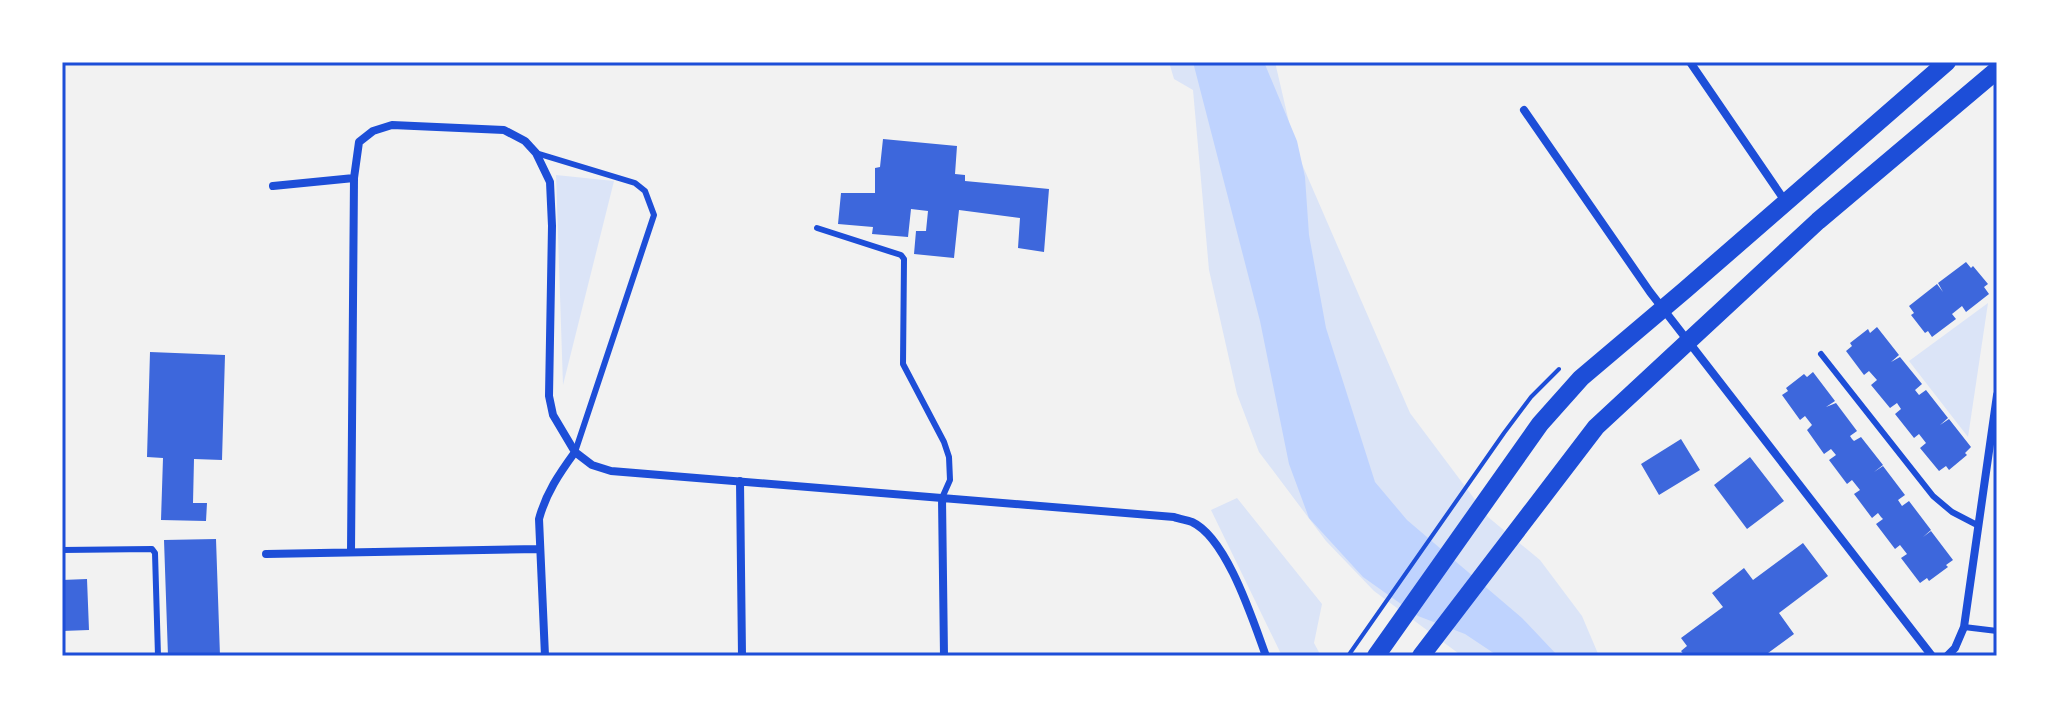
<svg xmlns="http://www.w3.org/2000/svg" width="2059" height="718" viewBox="0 0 2059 718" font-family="'Work Sans',sans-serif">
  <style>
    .green { fill: #dbe4f7 }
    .water { fill: #bfd3fe }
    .building { fill: #3d67dc }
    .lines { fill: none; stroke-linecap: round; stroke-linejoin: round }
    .path { stroke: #1d4ed8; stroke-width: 4 }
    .service { stroke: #1d4ed8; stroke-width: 6 }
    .minor { stroke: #1d4ed8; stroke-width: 8 }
    .primary { stroke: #1d4ed8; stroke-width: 18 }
    .neatline { fill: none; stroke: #1d4ed8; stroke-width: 3 }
  </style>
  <rect width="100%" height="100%" fill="#f2f2f2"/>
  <path class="green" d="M1169,62H1275L1295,148L1410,413L1488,517L1540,560L1582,616L1599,656H1462L1374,591L1326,541L1259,452L1237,394L1209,270L1193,90L1174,79Z
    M556,175L614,181L563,385Z
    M1988,303L1968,437L1909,361Z
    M1237,498L1322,604L1314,643L1321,656H1282L1211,510Z"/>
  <path class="water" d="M1193,62H1264L1297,141L1305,177L1309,235L1326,328L1375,482L1407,520L1522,618L1558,656H1498L1465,634L1418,616L1363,577L1309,518L1289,464L1260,321Z"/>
  <path class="building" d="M883,139L957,146L955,174L965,175V181L1049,189L1044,252L1018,248L1020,218L959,210L954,258L914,254L916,231H926L928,211L911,209L908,237L872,234L873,227L838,224L841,193H875V168L880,167Z
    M1966,262L1971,268L1973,266L1988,284L1984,287L1989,294L1966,312L1962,306L1952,314L1956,319L1932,337L1928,331L1925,333L1911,315L1914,313L1909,306L1937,284L1943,292L1938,283Z
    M1877,327L1899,355L1891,362L1900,357L1922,384L1915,390L1919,395L1926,390L1948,418L1940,425L1949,419L1971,447L1965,453L1967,455L1949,470L1946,466L1939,471L1920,448L1926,443L1919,434L1914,438L1895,414L1901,409L1897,403L1890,408L1871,385L1877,380L1869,371L1864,375L1846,351L1852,346L1850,343L1868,329L1870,333Z
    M150,352L225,355L222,460L194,459L193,503H207L206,521L161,520L163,458L147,457Z
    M1813,372L1835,401L1826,407L1836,403L1857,431L1850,436L1852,439L1854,441L1861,437L1883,465L1874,472L1883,466L1905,495L1898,500L1902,506L1909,501L1931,530L1923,537L1931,531L1953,560L1946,565L1948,567L1929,581L1927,578L1920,583L1901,558L1907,554L1900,545L1895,549L1876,524L1883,519L1881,517L1878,513L1872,518L1854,494L1860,490L1852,480L1847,484L1829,460L1836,455L1831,449L1824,454L1807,430L1812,425L1805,416L1800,420L1782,395L1788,391L1786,388L1804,374L1807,377Z
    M1681,439L1700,470L1659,495L1641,464Z
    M1750,457L1784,501L1747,529L1714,485Z
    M216,539L220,656H168L164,540Z
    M1803,543L1828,576L1779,613L1794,634L1764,656H1685L1681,651L1687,646L1681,638L1723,607L1712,593L1744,568L1753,580Z
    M87,579L89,630L62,631V580Z"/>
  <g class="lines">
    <path class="path" d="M1348,656L1504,433L1531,397L1559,369"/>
    <path class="service" d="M536,153L635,183L645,191L654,215L575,452
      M817,228L901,255L904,259L903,364L944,442L949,457L950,480L942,498
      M1821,354L1933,496L1952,512L1977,525
      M62,550L152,549L155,553L158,656
      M1964,627L1997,631"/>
    <path class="minor" d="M1690,62L1785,201
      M1524,110L1650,292L1932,656
      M273,186L354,178
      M575,452L592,465L611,471L1174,517C1179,519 1186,520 1192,522C1227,538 1253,621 1266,656
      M740,481L742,656
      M942,498L944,656
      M351,552L354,178L359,142L373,131L392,125L504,130L525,141L536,153L550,182L552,226L549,396L553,415L575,452C559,474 546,493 539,519L545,656
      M266,554L540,549
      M1947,656L1955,648L1964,627L1997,395"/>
    <path class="primary" d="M1376,656L1540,424L1581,378L1685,290L1947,62
      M1421,656L1596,427L1818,221L1997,70"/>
  </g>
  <rect width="2059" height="718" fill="none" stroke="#ffffff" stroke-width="128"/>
  <rect x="64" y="64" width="1931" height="590" class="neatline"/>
</svg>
